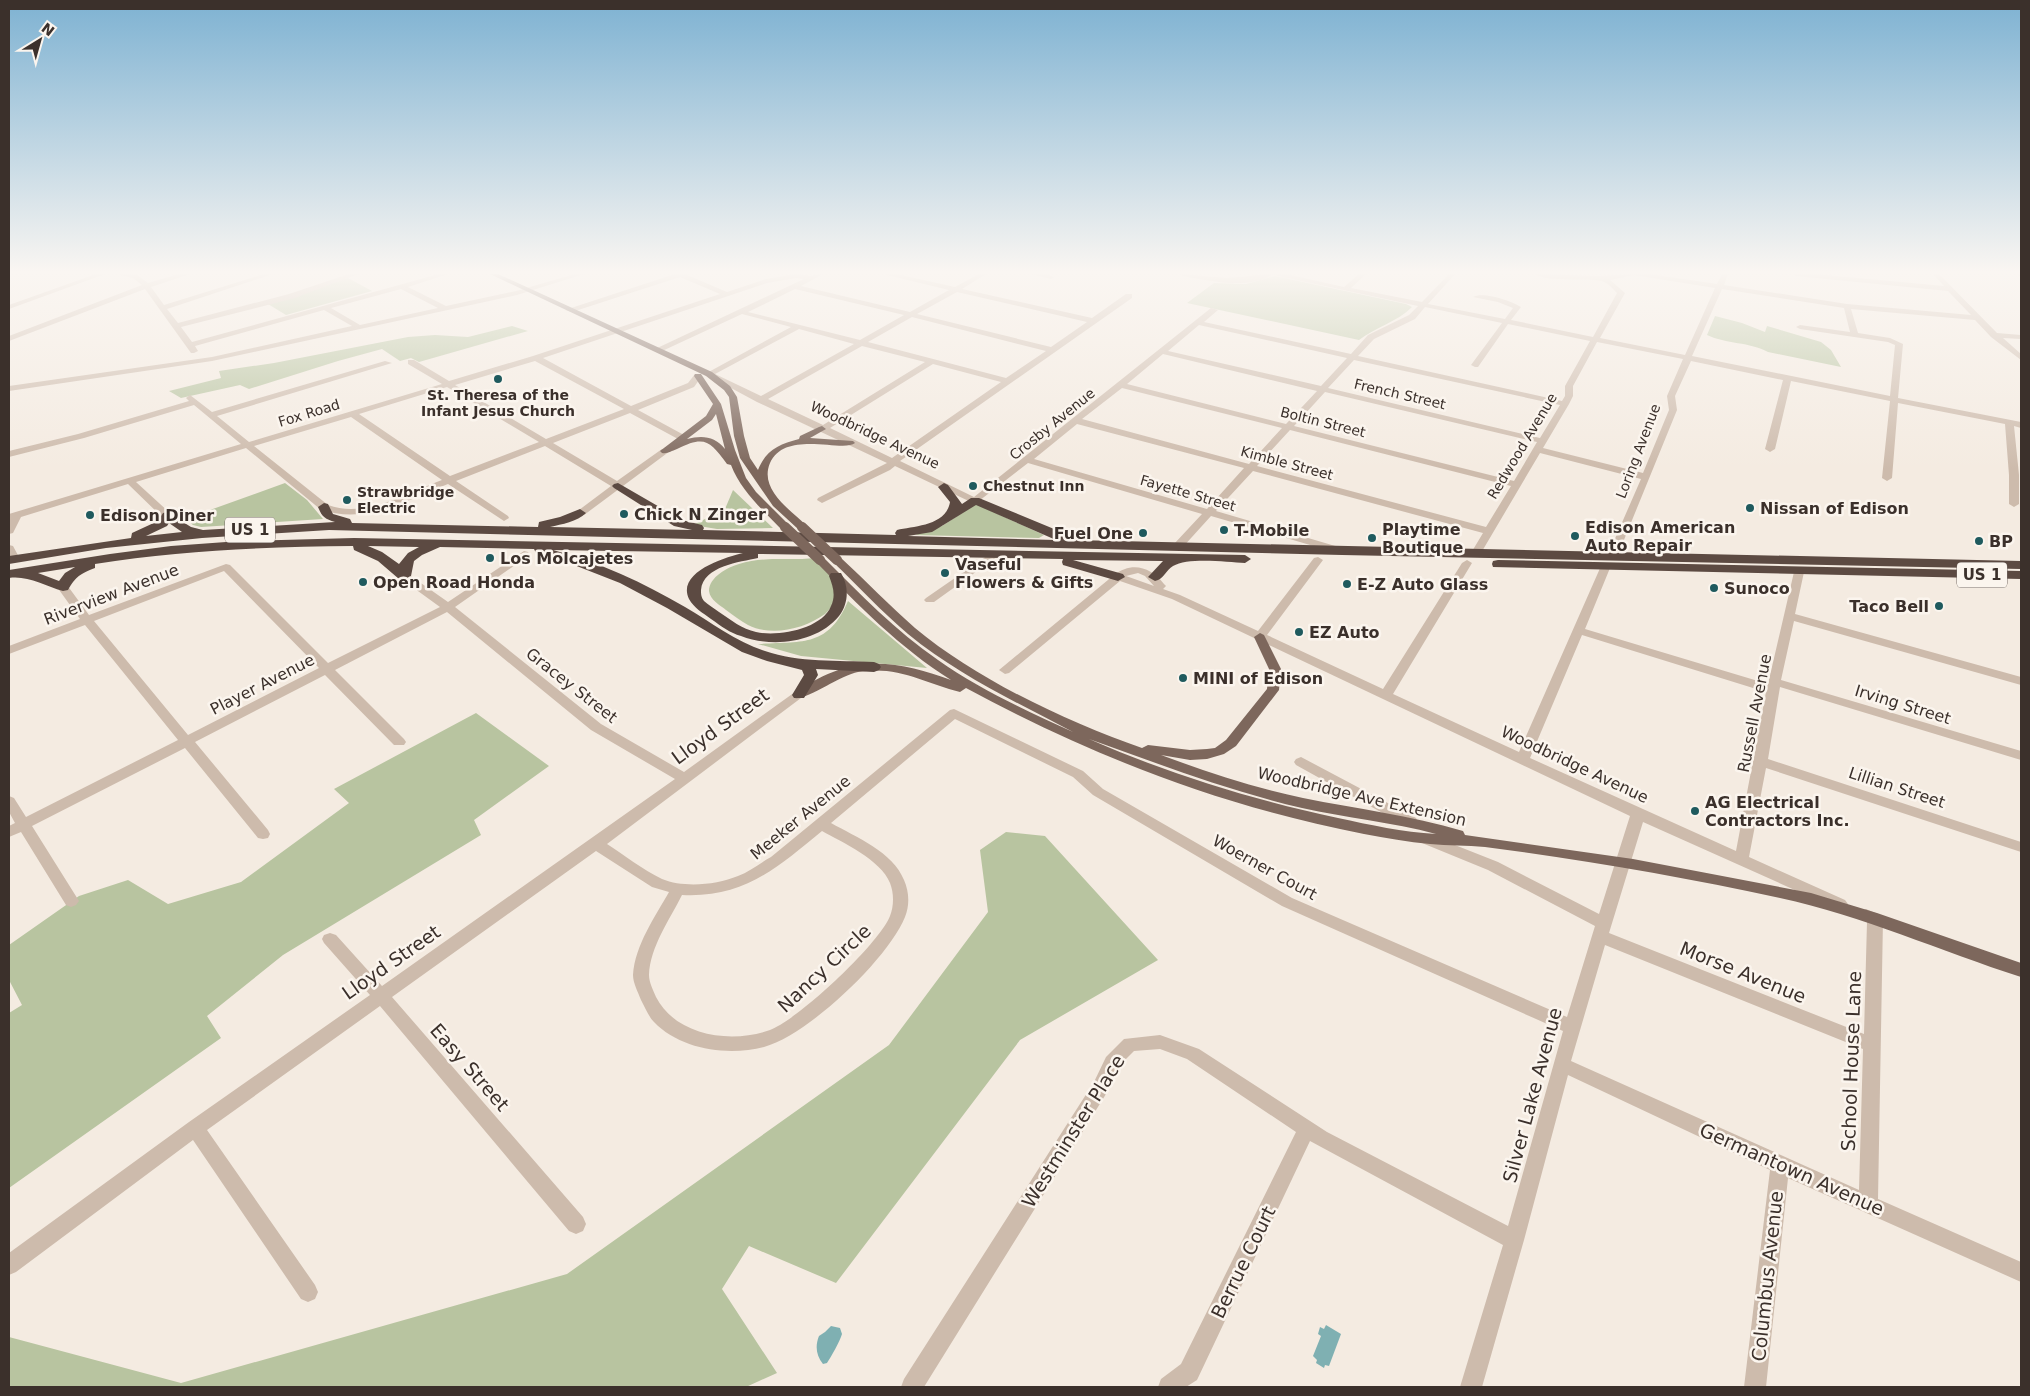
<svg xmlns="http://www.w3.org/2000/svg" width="2030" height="1396" viewBox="0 0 2030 1396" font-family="'DejaVu Sans',sans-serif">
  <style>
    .green { fill: #b8c4a0 }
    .water { fill: #7fb0b2 }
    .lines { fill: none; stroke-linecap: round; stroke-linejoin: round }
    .minor { fill: #cdbbac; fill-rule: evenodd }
    .major { fill: #7d675c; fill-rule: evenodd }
    .highway { fill: #5c4a42; fill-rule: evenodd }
    .major-bridge { stroke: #7d675c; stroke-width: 10 }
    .poi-dot { fill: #1f5a5e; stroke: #fbf5ee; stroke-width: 2 }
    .labels { text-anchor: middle; stroke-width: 5; stroke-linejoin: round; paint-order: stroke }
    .far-street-label { font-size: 14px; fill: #3b302b; stroke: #fbf5ee }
    .far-poi-label { font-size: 14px; font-weight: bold; fill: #3b302b; stroke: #fbf5ee; text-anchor: start }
    .shield { fill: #fbf5ee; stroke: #756b66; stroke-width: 1 }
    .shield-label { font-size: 15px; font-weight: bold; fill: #3b302b }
    .poi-label { font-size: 16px; font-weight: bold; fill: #3b302b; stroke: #fbf5ee; text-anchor: start }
    .street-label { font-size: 16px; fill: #3b302b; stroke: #fbf5ee }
    .near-street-label { font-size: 19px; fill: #3b302b; stroke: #fbf5ee }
  </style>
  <rect width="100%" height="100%" fill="#f4ebe1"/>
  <path class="green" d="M1275,276L1406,304L1412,307C1397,322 1376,327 1359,340L1187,303L1214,283L1246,284Z
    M348,278L372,291L286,315L268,304Z
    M1715,316L1742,323L1765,332L1767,326L1821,342L1831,350L1841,367L1768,352C1750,342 1726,344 1707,335Z
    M512,326L528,331L419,362L411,358L400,361L382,349L338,361L249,389L240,385L181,398L169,391L221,378L219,371L274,363L408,337L435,335L468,337Z
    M285,483L307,500L323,519L201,527L193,525L185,519Z
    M733,490L773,528L717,529L693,525L725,509Z
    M976,504L1044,535L1039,538L915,535L942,526Z
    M815,558L833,578L838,596C834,602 830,610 825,614C804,629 772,637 748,625C741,621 733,615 726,610C720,605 710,600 709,591C709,577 728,567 739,564C763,556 790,561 815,558Z
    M848,601L927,668L801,656L758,644C802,641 828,648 848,601Z
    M476,713L549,766L474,820L481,835L283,955L207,1016L221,1038L9,1188V1013L22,1005L9,980V945L79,896L128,880L168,904L241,882L349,803L334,789Z
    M1006,832L1045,836L1158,960L1020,1040L836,1283L749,1246L722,1289L777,1373L746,1387H9V1337L181,1383L567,1274L889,1045L988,912L980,850Z"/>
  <path class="water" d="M1326,1325L1341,1334L1329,1366L1325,1365L1324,1368L1316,1363L1317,1360L1313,1356L1321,1336L1318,1334L1320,1327L1324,1329Z
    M831,1326L840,1328L842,1334C840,1341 831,1357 827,1363L823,1364C816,1355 815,1346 819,1336L825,1332Z"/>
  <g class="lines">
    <path class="minor" d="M96,274H105L9,309V305Z
      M119,274L137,275L148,283L179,274H188L187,275L151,287L164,305L264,274H273L167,309L178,323L289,294L349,274H358L295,298L181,327L192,342L439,274H448L408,287L446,306L516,291L575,274H584L517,295L212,361L9,391V386L212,357L352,326L324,310L195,346L198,351L194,353H191L145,289L9,341V336L142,285L133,278L120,275ZM401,289L438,308L360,325L331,308Z
      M675,274H687V275L727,292L766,279L796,274L810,276L823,274L801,286L910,312L949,290L887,275L886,274H896L955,287L979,274H986L962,289L1092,318L1126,294H1132V298L900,461L974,497L1211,308L1218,310L1204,322L1351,354L1368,335L1409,315L1418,306L1278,276L1275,274H1286L1344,287L1359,274H1366L1351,288L1422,302L1449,274H1455L1428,304L1505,319L1513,308L1498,302L1473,297C1483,291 1512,301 1521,307L1511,320L1593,337L1617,293C1613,289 1608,283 1602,281C1589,277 1546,283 1536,274L1596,276L1649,274L1717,284L1722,274H1728L1724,285L1847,304L1971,315L1948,291L1796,276L1793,274H1814L1944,286L1933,274H1939L1997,333L2021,335V339L2003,338L2021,354V360L1991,337L1975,320L1851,309L1858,333L1890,338L1903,344L1898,398L2021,422V428L2014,426L2019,475V504L2014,507L2009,504V475L2005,424L1898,403L1892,478L1887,481L1882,478L1890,401L1791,381L1775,449L1770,452L1765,449L1783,380L1691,361L1675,396L1677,410L1617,557L1612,560L1607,557L1641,479L1540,453L1481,553L1476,556L1471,553L1483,533L1253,471L1216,511L1342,548L1343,550L1342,552H1334L1211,516L1182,548H1174L1173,546L1174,544L1202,514L1028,463L975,504L895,466L890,470L822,503L817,500L818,498L887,463L757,402L705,374L791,327L742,314L660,352L653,350L804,279L796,278L767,283L543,358L631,406L688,383L695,374L702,376L694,387L638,410L684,435V439H678L630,413L553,443L617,481L662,449H668L670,451L584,515H576L575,513L611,486L545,446L456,481L508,516L509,518L504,521L448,484C407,500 365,526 320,509L246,448L136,482L171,514V518H163L128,484L21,517L13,533L9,534V514L241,444L194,405L84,438L9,457V451L78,434L189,401L186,398L190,395L212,412L385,361L392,363L217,416L249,442L442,384L408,364V360H414L449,381L533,356L720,294L680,277L572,312L565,310ZM1634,275L1715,288L1685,355L1600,338L1625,293L1610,280ZM795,289L904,315L860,340L748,312ZM1722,289L1844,308L1850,332L1800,325L1796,327L1800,329L1888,342L1895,345L1890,396L1692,356ZM957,292L1087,322L1051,347L917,314ZM1425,307L1502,323L1471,365L1475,367H1478L1508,324L1590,341L1565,386V396L1562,401L1358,356L1374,339L1415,319ZM912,317L1046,351L1006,378L868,342ZM1199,325L1347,358L1321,386L1168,351ZM799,329L854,344L761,396L715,374ZM1597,342L1683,359L1667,396L1669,410L1643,473L1543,448L1569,404L1573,396V386ZM862,346L925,362L823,425L768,399ZM1163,354L1317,391L1286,424L1127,384ZM1354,360L1560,405L1540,438L1328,388ZM535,361L624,409L546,439L455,385ZM933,364L1001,382L892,458L830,428ZM447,387L539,442L450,476L359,414ZM1122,388L1282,428L1249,464L1082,419ZM1325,392L1537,442L1514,481L1294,426ZM351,417L442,480C407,493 365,519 328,505L254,446ZM1077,424L1244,468L1207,509L1034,459ZM1290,430L1511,486L1486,527L1257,466Z
      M1034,274H1045L1054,277L1051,279L1035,275Z
      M1180,274L1227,278L1273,274C1249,290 1210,281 1183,276Z
      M2017,274H2021V277L2019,276Z
      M9,545L13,546L20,559L19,561L15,562L10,559Z
      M524,551L528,552L529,554L528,556L455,607L601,724L684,772L795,692H803L805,695L607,844C624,855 643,870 662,879C684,888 716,885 738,876C749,872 760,863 771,857L950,710L954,709L1083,771L1103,789L1292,898L1567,1017L1595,926L1488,870L1422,843L1420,839L1422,835L1427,834L1498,862L1599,914L1630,816L1172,599L1120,581L1009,673L1005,674L999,670L1114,575C1132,561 1151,567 1164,584L1166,586L1163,589L1180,595L1258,631L1314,558L1318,557L1323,560L1267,635L1383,689L1462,563L1467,560L1472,563L1393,694L1519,752L1601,566H1609L1610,568L1585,629L1768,684L1794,572L1799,569L1803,570L1804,572L1795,614L2021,677V685L1794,621L1781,680L2021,751V760L1780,687L1768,759L2021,842V852L1766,768L1749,857L1845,900L1848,904L1845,908L1840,910L1835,908L1643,822L1609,933L1864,1034L1867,922L1861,919L1858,915L1861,911L1866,909L1880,915L1883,919L1878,1199L2021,1262V1282L1788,1178L1766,1387H1744L1770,1170L1568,1075L1524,1240L1482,1387H1460L1503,1245L1310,1141L1197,1380L1186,1387H1158L1161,1379L1181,1364L1296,1132L1187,1059L1160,1049L1134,1051L1118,1067L1106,1094L924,1387H901L904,1379L1094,1082L1106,1057L1124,1039L1160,1035L1199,1049L1327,1132L1508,1226L1563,1031L1282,906L1093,795L1073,777L955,719L831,823C856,837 893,852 904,880C909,891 910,905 905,917C888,959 808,1035 764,1047C728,1056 681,1050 654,1022C648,1016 645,1007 641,1000C638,992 633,983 633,975C635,945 655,917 669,892L652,887L596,851L392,997L583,1217L586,1224L583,1231L576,1234L569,1231L380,1006L207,1130L315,1285L318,1292L315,1299L308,1302L301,1299L193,1140L16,1272L9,1275V1253L189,1122L370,995L324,943L322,939L324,935L330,933L336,935L382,986L675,779L591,730L447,612L335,670L404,739L406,742L404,745H394L325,675L195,742L268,830L270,834L268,838L263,839L258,838L185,748L32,826L79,901L76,905L71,907L66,905L21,832L9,837V826L15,823L9,812V796L14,798L26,817L178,740L85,625L9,654V646L80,619L57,587L59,585H67L89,615L226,564L230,565L328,663L440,607L400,578L399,576L400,574H408L448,602ZM224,571L319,668L188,735L94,621ZM1138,573L1145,576L1154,586L1126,576ZM1582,635L1766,692L1736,851L1530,758ZM822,831C842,842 881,860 890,883C894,893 894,906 890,916C879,944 799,1019 770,1030C731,1044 676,1036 656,997C653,990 649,982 649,975C650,947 670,919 682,895C744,898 777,868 822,831ZM1605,945L1863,1049L1859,1190L1571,1061Z
      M994,551L998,552L999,554L998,556L934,602H926L924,600L926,598Z
      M1301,757L1416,818L1418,822L1416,826L1411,827L1406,826L1296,765L1294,762L1296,759Z"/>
    <path class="major" d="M490,274H498L712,372L730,386L737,397L744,436L750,458L758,470C766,450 779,444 799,439L800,436L819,427L822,426L826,429L810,438L853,441L855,443C843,453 785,429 770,463C759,489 789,509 806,525L807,527L806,529H798L773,506L740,458L734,436L729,397L724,390L706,376Z
      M695,374H701L721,404L735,450L746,478L756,492L789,525L790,527L789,529H781C762,509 741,491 731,465L727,464C710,441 705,435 677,449C671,451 668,454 662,453L660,451L706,416L713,404L694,376ZM716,414L725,449C715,436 702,435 687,439L712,420Z
      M820,557L824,558C860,594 896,631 938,660C979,689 1027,711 1073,732C1016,702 958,675 908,634C882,612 858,586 833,562L832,560L833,558H841C866,581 890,606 915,628C976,679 1067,722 1142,748L1148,745L1190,750L1207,749L1215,748L1226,740L1267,689L1269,669L1254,637L1260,633L1264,635L1281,669L1279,690L1236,746L1224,754L1207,759L1190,760L1161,755C1207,772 1255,788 1303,798C1357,809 1410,815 1463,831L1465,835L1633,859L1811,893L1877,913L2021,963V977C1940,951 1863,916 1780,898C1683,877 1584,860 1485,847C1467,845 1448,846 1430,844C1408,842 1386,838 1364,834C1221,806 1094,757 966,688L960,692C925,683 897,665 858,672C841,675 805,701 795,698L793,695L795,692C807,685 819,677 833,672C872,656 913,666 951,680C900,648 858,605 816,562L815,560ZM1089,739C1159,764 1229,791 1302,808C1346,818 1392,822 1436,834C1403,832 1370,825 1338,818C1253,800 1169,774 1089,739Z"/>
    <path class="highway" d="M618,483L682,520L702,525L704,528L703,530L896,535L895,533L897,530C914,526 946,526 950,502L938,487L944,483L948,485L962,504L971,498H979L1071,536L1073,540L2021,561V569L1342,555L329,530L202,538L106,548L9,564V556L131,538L132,533L158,521L163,513L167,512L191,527L203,530L335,522C325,519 322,517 318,507L324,503L328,504L333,514L350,519L352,523L538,527L539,522L560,517L580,509L586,513C577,522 562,524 550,527L692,530L674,526L614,488L612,486L614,484ZM976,505L1056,540L908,536L932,532ZM169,523L182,532L146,536L167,526Z
      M354,538L1245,555L1251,559L1245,563C1227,562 1188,557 1173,566C1166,570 1164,579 1155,581L1148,577L1163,561L1073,560L1123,574L1125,577L1118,581L1063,565L1062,562L1063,559L758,554V558C740,562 703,566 701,590C701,594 701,597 704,601C708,605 714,608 719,612C731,620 742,629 756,632C778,637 822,629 831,606C836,596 833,586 829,576L831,573H841C849,586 849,603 839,616C817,643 772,648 741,636C730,633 721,626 711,619C703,613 694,608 689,599C676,572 726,557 743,553L553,550C599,562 644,583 685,607C711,622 736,642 765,651C799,663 838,660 874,662L879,664L881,667L879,670L874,672L816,669L818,675L804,698H794L792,695L804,675L802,670L767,661L742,652L667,608L620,583L569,563L536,553L534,549L440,547L422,555L414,561L411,576L404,580L399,579L378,561L354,550L353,546C266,547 181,550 95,564V568C80,574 76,576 68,590L63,591C45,586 27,575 9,578V570L110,554L171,546L240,541ZM368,546L419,547L408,553L399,564L382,552ZM75,567L65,573L59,581L38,573Z
      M1498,560L2021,571V579L1493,567L1492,564L1493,561Z"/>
    <path class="major-bridge" d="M785,527L820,560
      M802,527L837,560"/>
  </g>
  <linearGradient id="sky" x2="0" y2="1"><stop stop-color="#7eb2d2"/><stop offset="0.58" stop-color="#faf6f2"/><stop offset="1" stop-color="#faf6f2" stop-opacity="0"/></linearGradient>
  <rect width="2030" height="469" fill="url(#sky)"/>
  <g class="poi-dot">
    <circle cx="498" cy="379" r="5"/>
    <circle cx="973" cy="486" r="5"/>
    <circle cx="347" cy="500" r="5"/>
    <circle cx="1750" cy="508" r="5"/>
    <circle cx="624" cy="514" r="5"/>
    <circle cx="90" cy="515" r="5"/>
    <circle cx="1224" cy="530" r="5"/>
    <circle cx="1143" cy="533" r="5"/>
    <circle cx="1575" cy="536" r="5"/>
    <circle cx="1372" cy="538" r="5"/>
    <circle cx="1979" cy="541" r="5"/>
    <circle cx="490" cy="558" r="5"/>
    <circle cx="945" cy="573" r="5"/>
    <circle cx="363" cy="582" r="5"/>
    <circle cx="1347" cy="584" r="5"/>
    <circle cx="1714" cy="588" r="5"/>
    <circle cx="1939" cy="606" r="5"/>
    <circle cx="1299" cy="632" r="5"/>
    <circle cx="1183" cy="678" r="5"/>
    <circle cx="1695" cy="811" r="5"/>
  </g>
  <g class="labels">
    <g class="far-street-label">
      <text transform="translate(1400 394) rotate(13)" y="5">French Street</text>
      <text transform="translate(309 413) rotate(-17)" y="5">Fox Road</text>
      <text transform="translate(1323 422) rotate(14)" y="5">Boltin Street</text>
      <text transform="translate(1052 424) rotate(-39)" y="5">Crosby Avenue</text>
      <text transform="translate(875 435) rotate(25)" y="5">Woodbridge Avenue</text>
      <text transform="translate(1522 446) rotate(-59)" y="5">Redwood Avenue</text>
      <text transform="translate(1638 451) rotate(-69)" y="5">Loring Avenue</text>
      <text transform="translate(1287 463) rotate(15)" y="5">Kimble Street</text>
      <text transform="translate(1188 493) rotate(16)" y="5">Fayette Street</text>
    </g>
    <g class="far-poi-label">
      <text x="498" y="400" text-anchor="middle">St. Theresa of the<tspan x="498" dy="16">Infant Jesus Church</tspan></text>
      <text x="983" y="491">Chestnut Inn</text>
      <text x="357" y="497">Strawbridge<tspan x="357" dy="16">Electric</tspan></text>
    </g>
    <g class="shield">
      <rect x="225" y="517.5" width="50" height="25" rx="4"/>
      <rect x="1957" y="562.5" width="50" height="25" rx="4"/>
    </g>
    <g class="shield-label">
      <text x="250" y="535">US 1</text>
      <text x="1982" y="580">US 1</text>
    </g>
    <g class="poi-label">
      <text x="1760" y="514">Nissan of Edison</text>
      <text x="634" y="520">Chick N Zinger</text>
      <text x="100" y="521">Edison Diner</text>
      <text x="1585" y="533">Edison American<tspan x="1585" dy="18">Auto Repair</tspan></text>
      <text x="1382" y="535">Playtime<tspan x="1382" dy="18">Boutique</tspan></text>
      <text x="1234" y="536">T-Mobile</text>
      <text x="1133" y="539" text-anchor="end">Fuel One</text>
      <text x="1989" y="547">BP</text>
      <text x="500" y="564">Los Molcajetes</text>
      <text x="955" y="570">Vaseful<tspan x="955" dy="18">Flowers &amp; Gifts</tspan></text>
      <text x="373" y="588">Open Road Honda</text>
      <text x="1357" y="590">E-Z Auto Glass</text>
      <text x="1724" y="594">Sunoco</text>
      <text x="1929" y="612" text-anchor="end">Taco Bell</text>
      <text x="1309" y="638">EZ Auto</text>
      <text x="1193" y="684">MINI of Edison</text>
      <text x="1705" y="808">AG Electrical<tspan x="1705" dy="18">Contractors Inc.</tspan></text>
    </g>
    <g class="street-label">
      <text transform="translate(111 594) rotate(-21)" y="6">Riverview Avenue</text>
      <text transform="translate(262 684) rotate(-27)" y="6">Player Avenue</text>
      <text transform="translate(572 685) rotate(38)" y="6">Gracey Street</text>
      <text transform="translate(1903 704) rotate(17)" y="6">Irving Street</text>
      <text transform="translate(1754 713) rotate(-79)" y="6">Russell Avenue</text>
      <text transform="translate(1575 764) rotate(25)" y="6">Woodbridge Avenue</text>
      <text transform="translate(1897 787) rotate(18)" y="6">Lillian Street</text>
      <text transform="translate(1362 796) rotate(13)" y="6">Woodbridge Ave Extension</text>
      <text transform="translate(800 817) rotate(-39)" y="6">Meeker Avenue</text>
      <text transform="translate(1265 867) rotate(29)" y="6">Woerner Court</text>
    </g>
    <g class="near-street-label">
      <text transform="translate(720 726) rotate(-36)" y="7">Lloyd Street</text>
      <text transform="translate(391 962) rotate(-35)" y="7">Lloyd Street</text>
      <text transform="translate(824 968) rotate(-43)" y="7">Nancy Circle</text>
      <text transform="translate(1743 972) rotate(22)" y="7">Morse Avenue</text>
      <text transform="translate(1851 1061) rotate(-88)" y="7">School House Lane</text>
      <text transform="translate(470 1067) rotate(49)" y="7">Easy Street</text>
      <text transform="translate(1532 1095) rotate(-75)" y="7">Silver Lake Avenue</text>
      <text transform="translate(1073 1131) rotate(-58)" y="7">Westminster Place</text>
      <text transform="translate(1792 1169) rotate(24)" y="7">Germantown Avenue</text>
      <text transform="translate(1243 1262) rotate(-64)" y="7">Berrue Court</text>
      <text transform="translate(1767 1276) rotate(-84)" y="7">Columbus Avenue</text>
    </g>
  </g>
  <rect width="2030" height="1396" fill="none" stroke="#3b302b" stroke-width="20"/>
  <g transform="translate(40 40) rotate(37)" stroke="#fbf5ee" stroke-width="4" paint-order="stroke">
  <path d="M0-4L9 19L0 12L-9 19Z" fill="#3b302b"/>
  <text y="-8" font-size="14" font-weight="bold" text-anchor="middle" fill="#3b302b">N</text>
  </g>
</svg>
